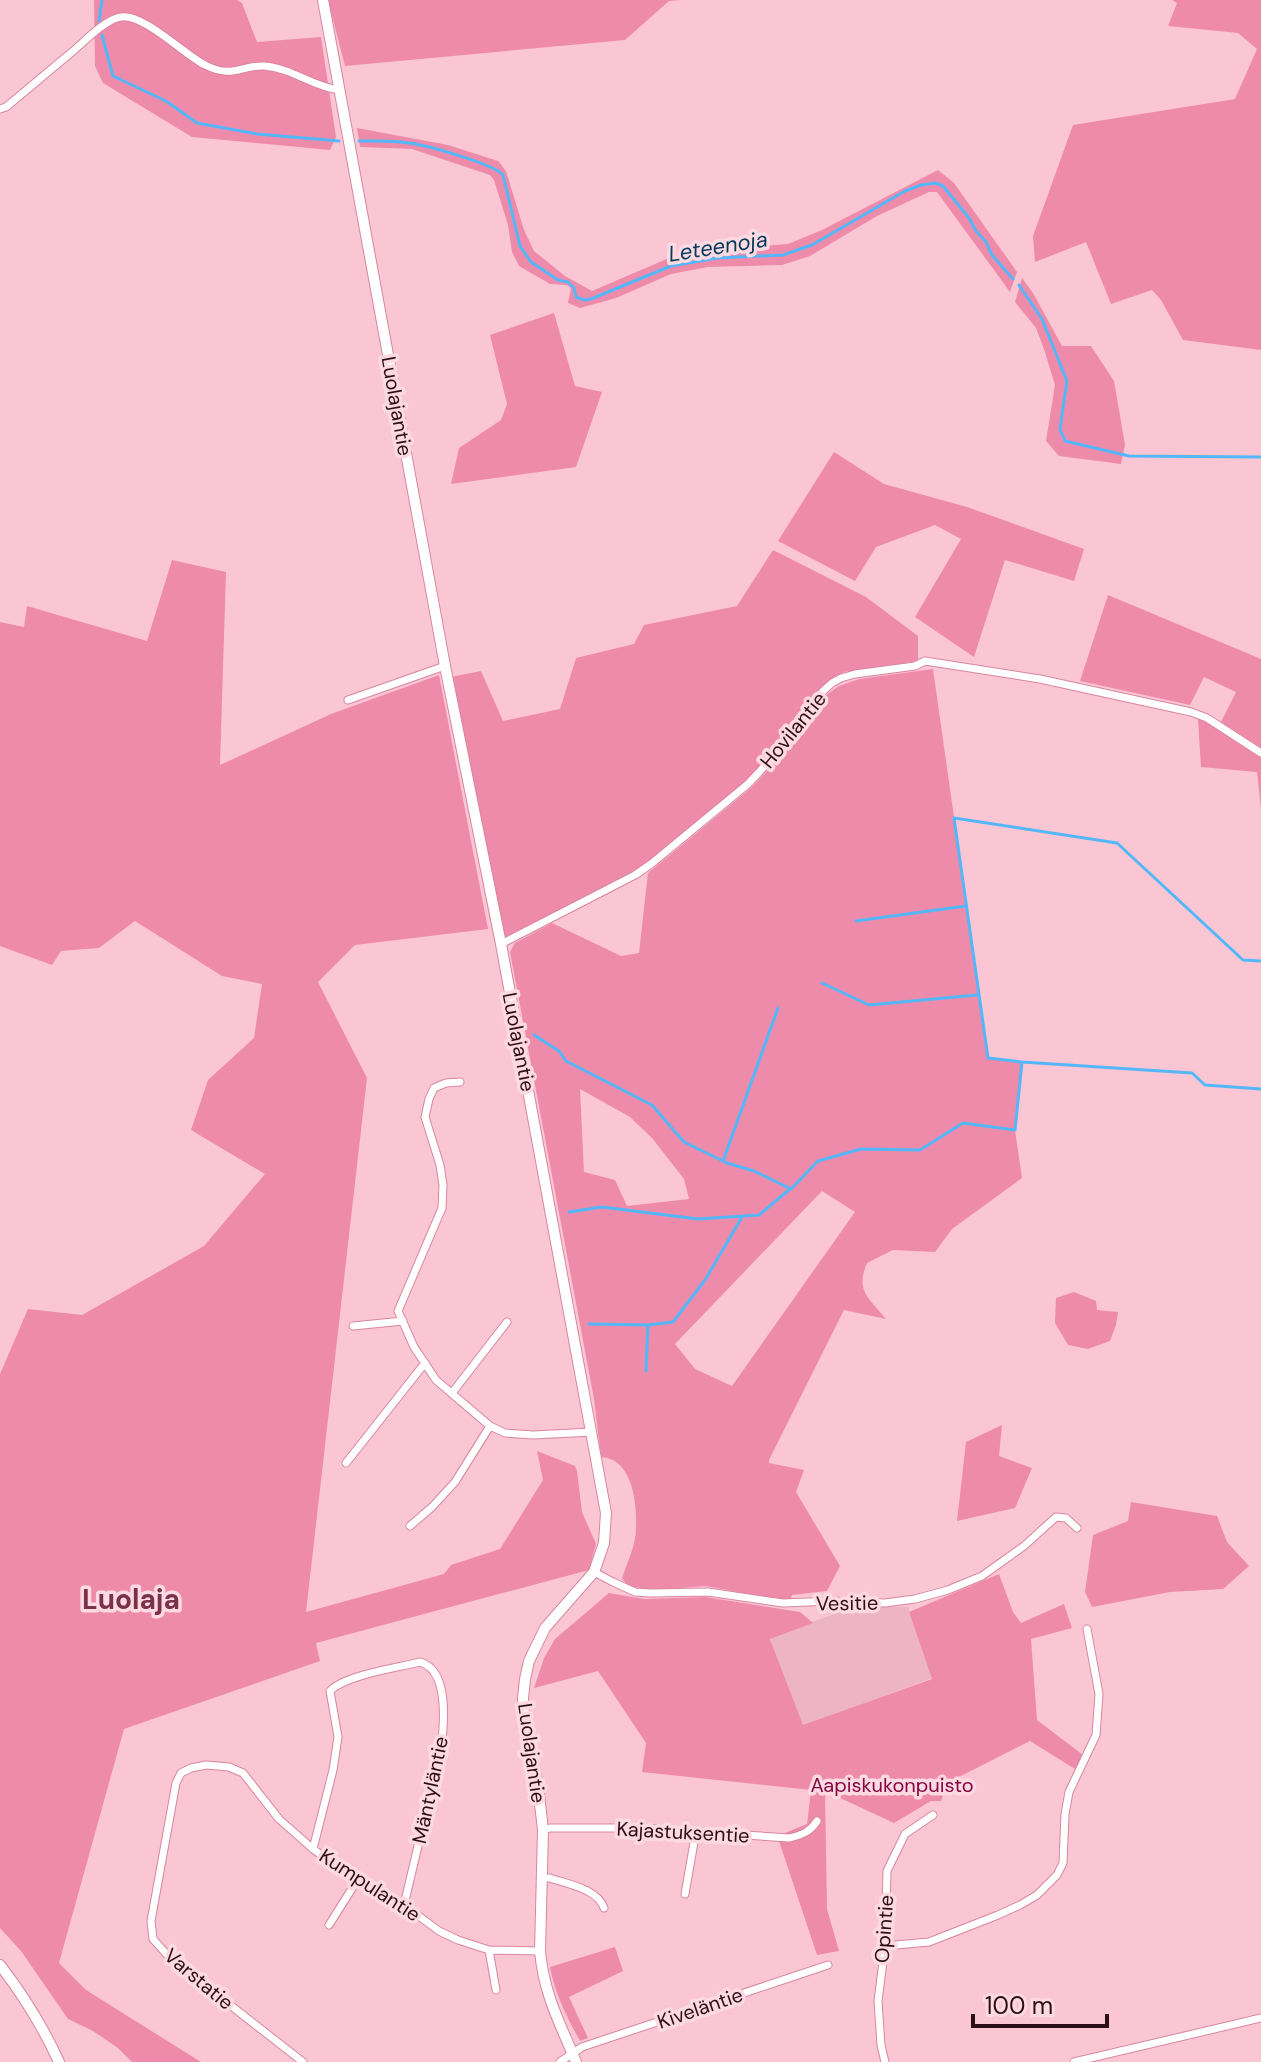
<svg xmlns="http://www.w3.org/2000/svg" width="1261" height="2062" viewBox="0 0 1261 2062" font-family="'DM Sans',sans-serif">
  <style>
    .built { fill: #edb4c4 }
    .green { fill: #ef8baa; fill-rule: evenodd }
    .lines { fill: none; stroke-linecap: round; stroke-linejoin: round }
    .stream { stroke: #53b7f9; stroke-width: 3 }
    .minor-casing { stroke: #d9869f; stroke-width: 9 }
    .secondary-casing { stroke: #d9869f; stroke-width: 12 }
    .minor { stroke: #fff; stroke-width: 7 }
    .secondary { stroke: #fff; stroke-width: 10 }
    .labels { text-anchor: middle; stroke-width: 7; stroke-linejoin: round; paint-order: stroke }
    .street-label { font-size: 20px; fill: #2c0e18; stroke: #fdd9e2 }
    .park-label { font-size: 20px; fill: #850843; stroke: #fdd9e2 }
    .water-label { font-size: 22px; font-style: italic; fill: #003a5a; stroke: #fdd9e2 }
    .district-label { font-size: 28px; font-weight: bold; fill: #7a314b; stroke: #fdd9e2 }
  </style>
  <rect width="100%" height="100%" fill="#fbc6d4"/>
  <path class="built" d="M855,1606L909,1607V1613L932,1678L803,1726L770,1638Z"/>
  <path class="green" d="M94,0H237L242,3L257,42L321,37L336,137L330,150L192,137L103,83L95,66Z
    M328,0H682L669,1L625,40L345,66Z
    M1172,0H1261V350L1183,340L1161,300L1152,290L1111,304L1086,242L1035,262L1033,236L1073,125L1235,99L1257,49L1238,33L1168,26L1177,3Z
    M357,128L448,145L498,161L506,171L524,230L534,251L565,276L592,291L669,258L738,248L788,244L822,230L938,170L954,183L1017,272L1010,292L937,192H929L877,216L810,256L782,265L708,267L671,274L616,298L580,308L568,303L571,288L567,285L550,284L519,266L512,252L508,225L494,180L490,175L412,149L360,147Z
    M1022,278L1033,293L1062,346H1091L1114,381L1125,445L1121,464L1059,456L1046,441L1055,385L1044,349L1036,328L1015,302Z
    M554,313L575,386L602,392L576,467L451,484L459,448L501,420L507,404L490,335Z
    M834,452L884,484L967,507L1084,549L1074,581L1005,560L974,657L915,617L961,539L935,525L876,547L855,581L778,541Z
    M773,550L866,597L918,636V661L844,672L830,679L820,689L785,739L746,782L646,864L631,874L505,937L451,677L481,671L503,721L560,709L576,658L634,644L644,625L737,606Z
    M172,560L226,572L220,765L331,714L439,675L488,929L355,945L318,982L367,1078L306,1612L444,1574L451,1565L500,1549L543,1480L537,1451L575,1466L577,1471L582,1512L596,1544L589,1570L316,1643L320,1661L124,1729L59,1963L86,1990L201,2062H132L118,2048L93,2031L68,2019L21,1951L0,1928V1374L28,1309L82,1315L204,1246L265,1174L191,1130L208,1080L254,1038L262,984L222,976L135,921L99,948L61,951L52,965L0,946V622L24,627L27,606L147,641Z
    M1108,595L1261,659V748L1221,722L1236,692L1204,677L1190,705L1080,681Z
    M933,669L988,1057L1022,1062L1015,1130L1022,1178L952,1229L935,1252L893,1250L867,1263C855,1291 869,1298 886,1319L844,1310L769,1460V1463L804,1470L796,1492L840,1566L827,1591L792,1595L790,1602L706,1586L652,1590L628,1586L622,1578C627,1563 636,1545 636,1529C637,1503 633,1459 601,1457L594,1399L510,952L515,943L552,923L621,956L639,953L648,873L751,788L793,743L826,695L839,686L859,679ZM580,1089L630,1117L652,1138L684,1179L689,1199L627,1206L615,1180L584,1172ZM822,1191L855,1212L732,1386L695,1369L675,1344Z
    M1198,719L1207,720L1261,756V809L1257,772L1201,767Z
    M1074,1292L1096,1301L1097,1310L1118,1312L1116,1325L1110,1341L1088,1349L1068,1345L1055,1323L1056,1298Z
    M1002,1425L999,1456L1032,1468L1015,1508L957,1521L966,1442Z
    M1131,1502L1217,1516L1227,1542L1249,1566L1223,1589L1170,1592L1092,1607L1085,1592L1093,1535L1128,1521Z
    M999,1574L1013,1612L1021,1623L1064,1604L1072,1628L1031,1639L1037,1720L1083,1755L1075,1769L1030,1741L947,1783L941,1801H931L894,1823L825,1791L827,1909L839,1951L817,1955L779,1841L780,1835L807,1824L811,1790L642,1772L646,1743L598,1671L534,1688L544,1658L555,1639L609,1593L644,1599L705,1597L800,1612L813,1623L770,1639L803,1725L932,1679L909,1612Z
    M615,1947L623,1971L569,1997L588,2038L580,2041C567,2017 555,1994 550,1967Z"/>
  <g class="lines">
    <path class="stream" d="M99,21L102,0
      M102,35L113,76L166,101L197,123L257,134L339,141
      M359,141C375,141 393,140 409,143C426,145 494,164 503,175L520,246L531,262L558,280L568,282L574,288L576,297L584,300L591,299L671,266L717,258L783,255L812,245L905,191L921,185L936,183L943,186L969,218L976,231L986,242L992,255L1013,279
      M1019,285L1042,319L1067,381L1060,429L1065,441L1129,456L1261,457
      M856,921L966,906
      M1261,961L1243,960L1117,843L954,818L988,1058L1022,1062L1192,1073L1205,1085L1261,1089
      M822,983L869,1005L977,995
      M534,1035L559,1051L566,1061L652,1105L684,1142L727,1163L754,1171L791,1189L818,1161L861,1149L920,1150L963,1123L1015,1130L1022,1062
      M723,1161L778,1008
      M569,1212L602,1207L698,1219L759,1215L790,1189
      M589,1324L648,1325
      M646,1371L648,1325L673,1322L705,1280L742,1217"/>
    <g class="minor-casing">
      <path id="minor" d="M0,109L6,107C28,89 50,70 72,52C85,41 104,20 121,17C143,13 186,56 205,65C232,79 241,65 264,66C292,68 313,87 339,90
        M348,700L445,666
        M501,944L635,875L651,864L748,784L788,741L823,691L832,683L841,678L855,674L915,666L925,661L1040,679L1191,712L1207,718L1261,753
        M460,1082L446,1083L434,1088L429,1099L425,1117L440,1165L443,1185L442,1208L398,1311L414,1347L436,1380L490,1426L505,1433L533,1435L592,1432
        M353,1326L403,1321
        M452,1393L507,1322
        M346,1463L425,1363
        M410,1526L432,1507L455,1482L490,1426
        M594,1572L613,1582L635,1592L650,1593L708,1592L783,1603L832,1601L885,1603L915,1599L948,1590L982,1576L1024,1546L1056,1517L1066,1518L1077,1528
        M543,1830L550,1828H642L789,1838C802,1835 810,1832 817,1821
        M313,1849L333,1770L338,1737L330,1691C345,1675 397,1668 420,1662C450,1670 444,1725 441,1749L404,1905
        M543,1878H550C567,1884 598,1889 604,1908
        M685,1894L696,1831
        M329,1925L358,1879
        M885,1946L929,1942L998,1915L1020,1905L1037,1895L1057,1875L1063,1863L1065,1814L1069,1792L1096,1735L1099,1694L1087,1629
        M489,1950L496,1990
        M303,2062L170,1958L153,1939L151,1921L176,1783L181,1773L191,1768L206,1765L229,1767L243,1773L279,1819L313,1849L338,1867L404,1905L439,1931L458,1940L489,1950L540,1951
        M560,2062L582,2047L828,1965
        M885,2062L881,2045L878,2001L885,1946L887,1871L905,1834L933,1815
        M1074,2062L1261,2018"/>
    </g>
    <g class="secondary-casing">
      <path id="secondary" d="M323,0L445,666L501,944L606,1513L604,1543L594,1572L545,1628L529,1661L525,1679L523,1698L524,1715L538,1786L543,1830L540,1951C544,1995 560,2023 576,2062
        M0,1965C24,1996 43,2027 59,2062"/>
    </g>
    <use href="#minor" class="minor"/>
    <use href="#secondary" class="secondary"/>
  </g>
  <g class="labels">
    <g class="street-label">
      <text transform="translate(397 406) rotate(80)" y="7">Luolajantie</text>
      <text transform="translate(793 730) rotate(-51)" y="7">Hovilantie</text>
      <text transform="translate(519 1042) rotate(79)" y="7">Luolajantie</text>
      <text transform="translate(847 1603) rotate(-1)" y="7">Vesitie</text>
      <text transform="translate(532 1753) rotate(82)" y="7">Luolajantie</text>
      <text transform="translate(430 1790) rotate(-78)" y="7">Mäntyläntie</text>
      <text transform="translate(683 1832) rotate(3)" y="7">Kajastuksentie</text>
      <text transform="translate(370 1885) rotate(33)" y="7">Kumpulantie</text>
      <text transform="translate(884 1929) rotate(-86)" y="7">Opintie</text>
      <text transform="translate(199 1979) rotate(40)" y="7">Varstatie</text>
      <text transform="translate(700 2008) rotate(-19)" y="7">Kiveläntie</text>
    </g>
    <g class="park-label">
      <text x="892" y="1792">Aapiskukonpuisto</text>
    </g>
    <g class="water-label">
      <text transform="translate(718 246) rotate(-9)" y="8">Leteenoja</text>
    </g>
    <g class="district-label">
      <text x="131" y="1609">Luolaja</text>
    </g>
  </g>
  <path d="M973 2014v12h134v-12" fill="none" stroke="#2c0e18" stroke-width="4"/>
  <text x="985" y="2014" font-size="24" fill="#2c0e18" stroke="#fdd9e2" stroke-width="6" paint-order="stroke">100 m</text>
</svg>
